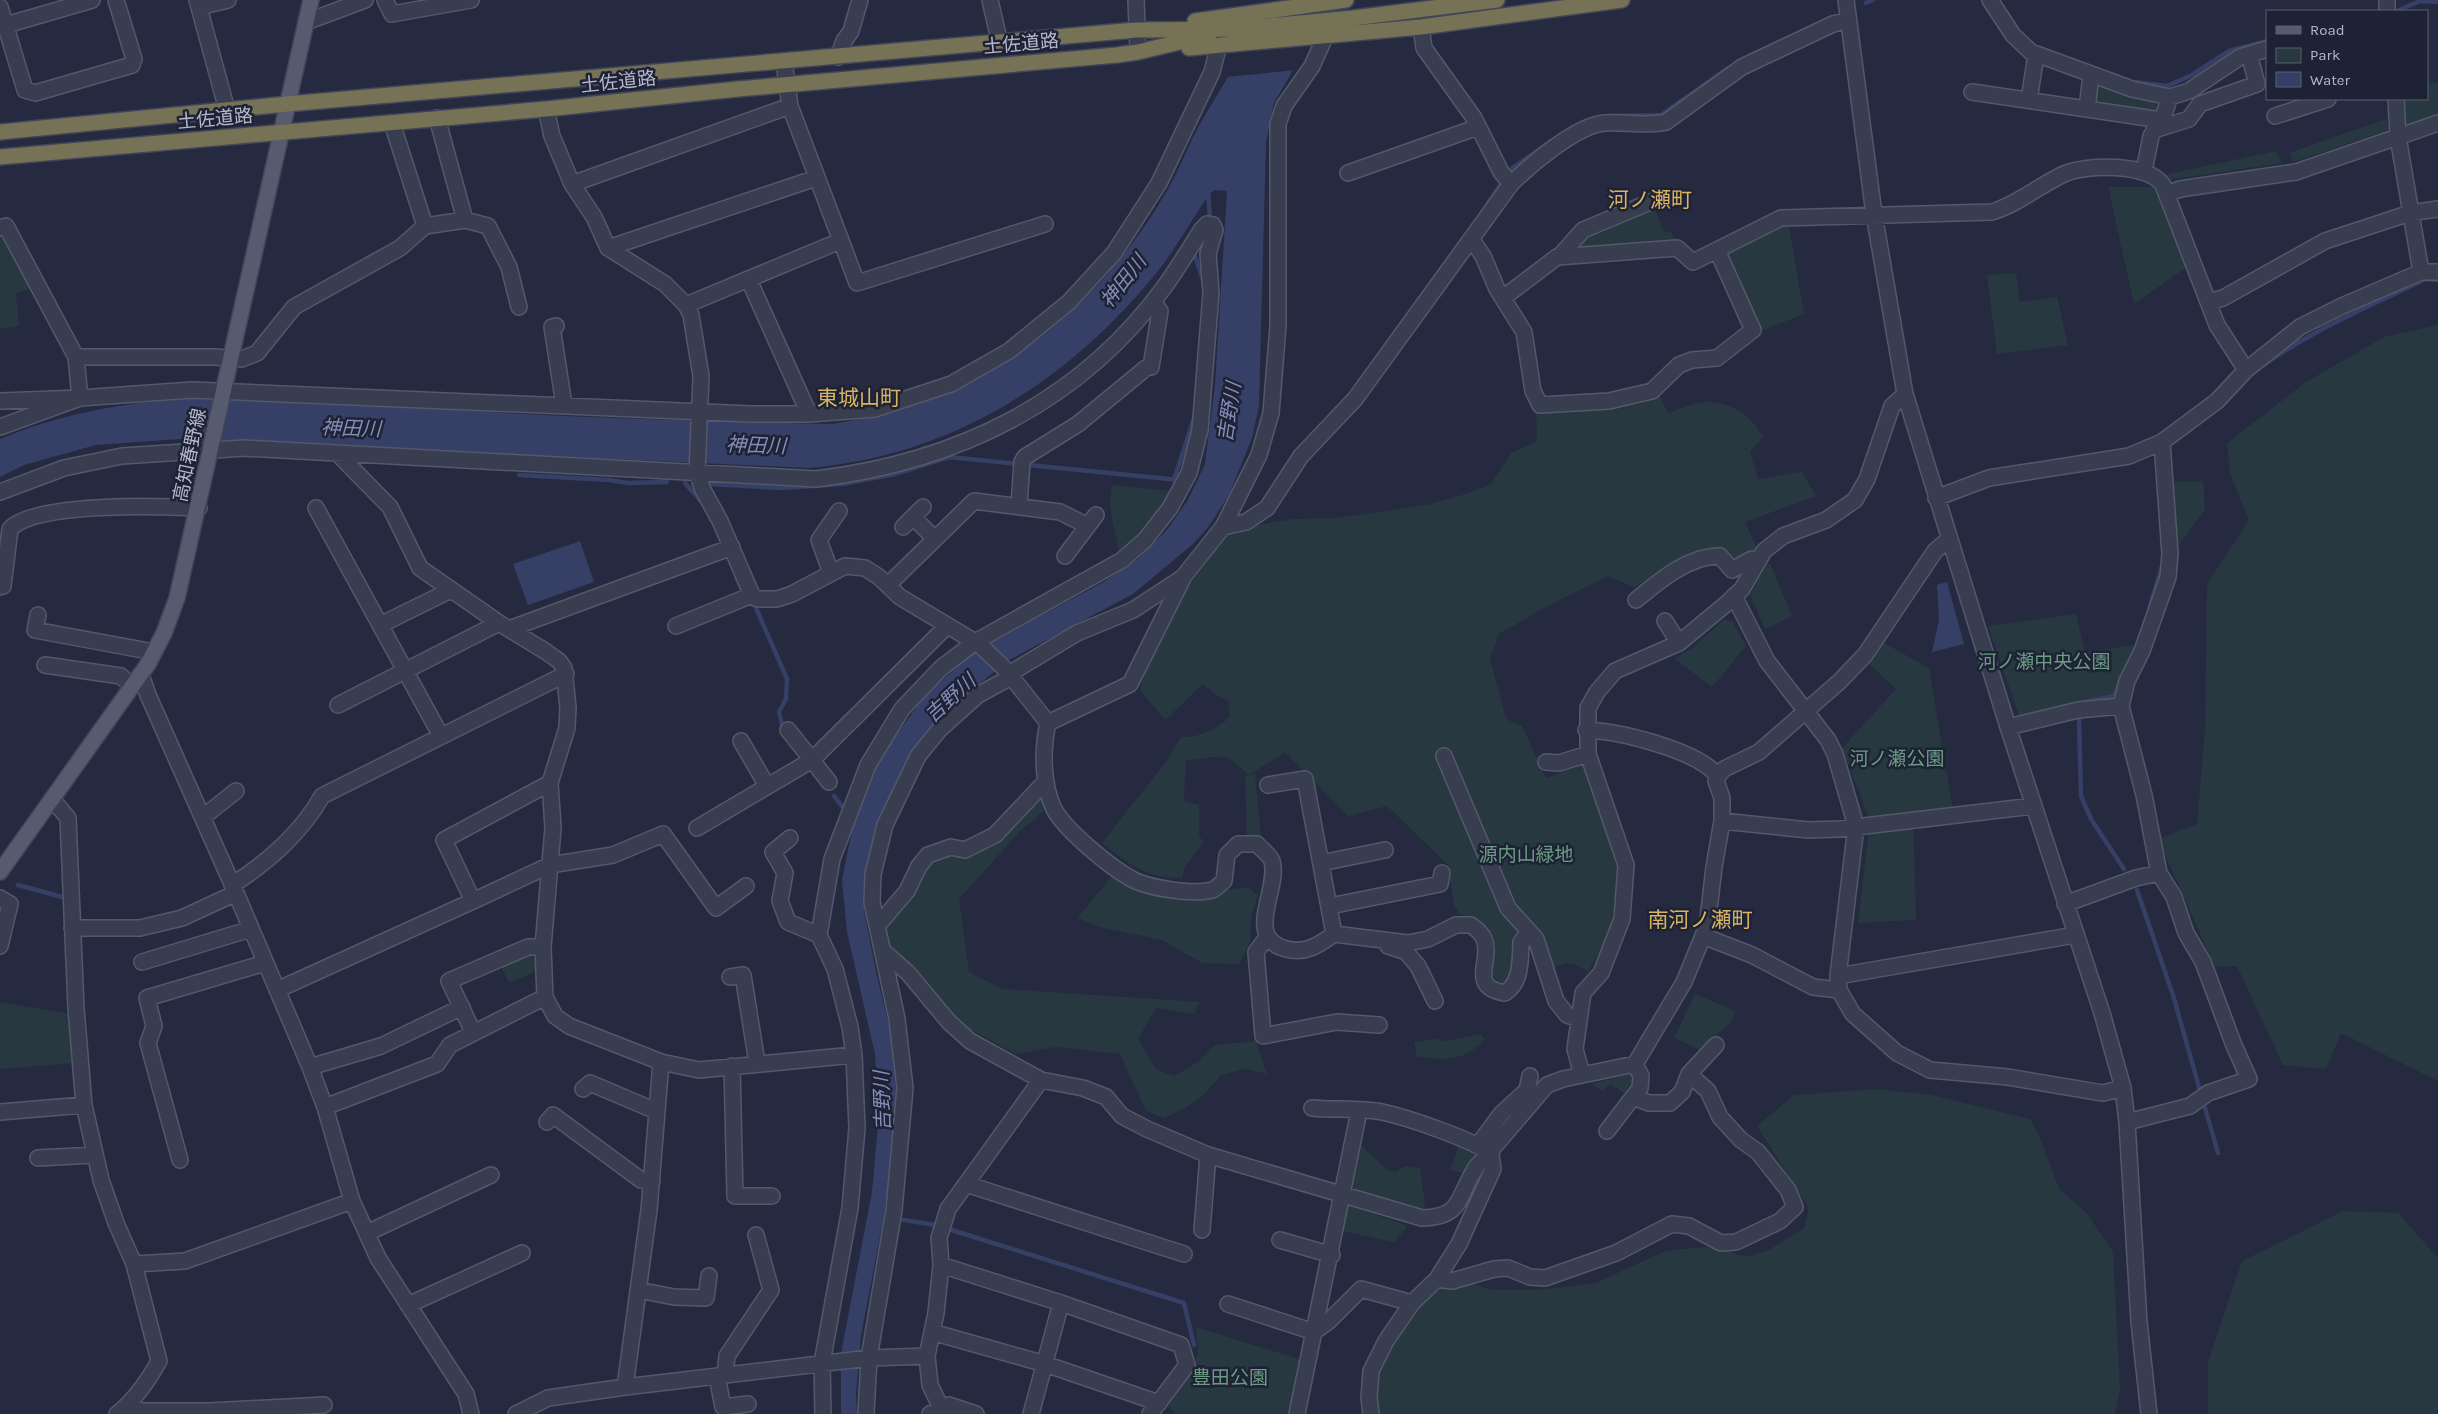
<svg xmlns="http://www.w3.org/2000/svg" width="2438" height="1414" viewBox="0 0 2438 1414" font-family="Karla,'Noto Sans JP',sans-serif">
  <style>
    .green { fill: #273841 }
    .water { fill: #363f66 }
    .pier { fill: #252a40 }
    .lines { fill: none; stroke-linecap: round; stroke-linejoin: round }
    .stream { stroke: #363f66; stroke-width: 4.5 }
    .minor-casing { stroke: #54586b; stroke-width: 18 }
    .major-casing { stroke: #424659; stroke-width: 18 }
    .highway-casing { stroke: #414558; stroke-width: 18 }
    .minor { stroke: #393d50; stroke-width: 15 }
    .major { stroke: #575b70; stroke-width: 15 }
    .highway { stroke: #767256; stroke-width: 15 }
    .labels { text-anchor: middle; stroke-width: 5; stroke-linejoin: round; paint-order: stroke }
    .street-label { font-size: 19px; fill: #b5b8cb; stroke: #1e2235 }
    .park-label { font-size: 19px; fill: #6c9c83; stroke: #1e2235 }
    .water-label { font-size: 20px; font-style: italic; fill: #848db7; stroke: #1e2235 }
    .quarter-label { font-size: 21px; fill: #d8b363; stroke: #1e2235 }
  </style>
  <rect width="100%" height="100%" fill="#252a40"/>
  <path class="green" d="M2438,83V115L2408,126L2405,121V99H2427V84Z
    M2097,85L2139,99L2154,100L2157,108L2151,114L2093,105Z
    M2386,119L2389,130L2293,162L2289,153Z
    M2276,151L2282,163L2169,180L2168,174Z
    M2108,187H2157L2188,266L2134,304Z
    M1654,206L1664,232H1671L1678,244L1577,251C1580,231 1636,213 1654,206Z
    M1779,223L1789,225L1804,314L1763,330L1725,250Z
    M3,233L32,288L16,293L19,326L0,329V234Z
    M2016,273L2020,302L2057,297L2068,345L1997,354L1987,275Z
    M2438,325V1081L2341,1033L2326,1069L2283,1065L2237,966L2215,967L2158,839L2197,824L2205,728L2207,584L2249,520L2230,474L2227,443L2306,382L2384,337Z
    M1658,392L1668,413C1679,410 1694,402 1706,402C1732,402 1751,415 1763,437L1750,452L1758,479L1802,472L1816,496L1745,522L1757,549L1735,562L1727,552C1696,548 1662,573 1634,587L1608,576L1551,604L1499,634L1490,658L1506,719L1522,726L1546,778L1586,763L1618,872L1612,929L1588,972C1574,963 1570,960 1554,968L1540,931L1513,935C1513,951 1516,972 1505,984C1483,979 1486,944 1483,926L1468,916L1461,915L1454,905L1448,865L1387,806L1348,816L1285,752L1249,775L1229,758L1210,757L1186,761L1184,801L1199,805V836L1204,842L1185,866L1182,878C1144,878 1131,865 1102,843L1168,759L1181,737C1200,738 1216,729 1230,717L1228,700L1218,696L1203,684L1165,720L1140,690L1151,654L1166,617L1231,529L1294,519L1336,518L1386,511L1431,504L1469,493L1491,484L1511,453L1537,441L1536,412L1625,405Z
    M2203,481L2205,509L2178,546L2173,482Z
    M1113,485L1171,491L1156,520L1120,554C1116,536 1105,501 1113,485Z
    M1770,563L1792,616L1765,629L1750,595L1766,565Z
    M2076,614L2085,652L2136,645L2112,701L2019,716L1988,626Z
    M1725,619L1733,622L1746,646L1712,687L1674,658L1690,650Z
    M1884,643L1929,668L1953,811L1913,815L1916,920L1858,923L1870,821L1842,748L1896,689L1869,664Z
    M1255,774L1261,837H1247L1245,776Z
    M1044,788L1045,810L1020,831L959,899L969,972L1003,989L1200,1002L1194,1014L1156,1008L1138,1039L1156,1069L1174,1076L1198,1062L1215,1045L1256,1041L1267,1074L1245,1069L1221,1075L1206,1093L1184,1109L1164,1118L1146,1111L1120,1054L1055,1047L1016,1054L959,1023L888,947L884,926L923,867L950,850L965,854Z
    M1113,875L1139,889L1195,900L1222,891L1247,887L1258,895C1256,902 1252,911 1251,919C1250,942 1253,944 1238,964L1202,963L1162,940L1103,928L1077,918Z
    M529,954L535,959L537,971L509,983L500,964Z
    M1695,994L1735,1011L1731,1022L1700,1050L1674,1038Z
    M0,1002L70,1014L74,1063L0,1069Z
    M1481,1034L1485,1039C1464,1062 1446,1060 1417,1057L1414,1042L1436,1039L1445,1041Z
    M1631,1074L1634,1079L1624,1093L1610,1084L1603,1091L1591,1084Z
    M1877,1089L1932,1095L2030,1119L2039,1135L2059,1189L2086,1212L2113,1252L2120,1390L2115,1414H1378L1376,1392L1380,1373L1399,1336L1416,1309L1439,1290L1469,1282L1491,1290H1539L1596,1283L1665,1251L1713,1246L1745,1257L1769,1250L1804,1228L1809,1208L1757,1126L1794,1095Z
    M1459,1144L1474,1153L1473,1160L1464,1173L1450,1170Z
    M1361,1145L1385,1168L1395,1172L1405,1166L1420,1168L1425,1203L1422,1213L1351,1194Z
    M1348,1205L1408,1226L1394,1242L1342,1231Z
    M2343,1211L2398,1213L2438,1258V1414H2208V1362L2242,1261Z
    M1196,1327L1305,1361L1292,1414H1176L1165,1404L1192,1369L1198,1354Z"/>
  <path class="water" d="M1274,0L1318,27L1274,103L1266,142L1259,406L1252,438L1229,495L1209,526L1193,544L1133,594L1009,660L974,688L930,727L909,759L889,799L866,869L864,911L877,976L890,1029L896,1091L891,1166L882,1226L861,1336L856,1394L857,1414H841V1353L872,1192L879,1112L875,1054L847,932L842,880L852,830L881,756L924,697L971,654L1105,581L1138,559L1166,531L1188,500L1205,464L1215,385L1227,191L1214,190L1208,196C1191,221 1176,248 1158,271C1069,381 952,456 809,468L180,439L96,445L24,465L0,477V439C159,372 337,404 504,413C613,419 722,421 832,424C978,403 1093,318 1167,191C1181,167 1190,140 1204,117C1227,78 1251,39 1274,0Z
    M580,541L594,582L528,605L513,564Z
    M1947,582L1964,644L1932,652L1939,620L1937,585Z"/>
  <path class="pier" d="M1272,0H1345L1329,15L1296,70L1226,77Z"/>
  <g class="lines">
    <path class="stream" d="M1866,3L1873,0
      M2397,11L2420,1L2438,2
      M2135,82L2167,86L2192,75L2229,51L2267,41
      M1608,116L1661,115L1728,68
      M1208,190L1210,219
      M1488,203L1511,169L1551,141
      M1194,253L1204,283
      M2264,365C2314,329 2370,306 2426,279L2438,280
      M519,475L609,480L628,483L667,482
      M1174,480L1195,415
      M685,483L701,501
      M709,484L781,488L843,484L895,474L949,457L1179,480L1180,477
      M737,579L744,594
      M2150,606L2163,563
      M756,608L787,679L786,699L779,712L784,732
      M2085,702L2114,696L2120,683
      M2079,718L2081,796L2091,819L2124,869
      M834,796L845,810
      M18,885L66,898
      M2137,890L2173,995L2201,1094
      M2203,1101L2218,1153
      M878,1216L936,1225L1184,1303L1194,1345"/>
    <g class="minor-casing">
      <path id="minor" d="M197,0L227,110
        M385,0L392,14L471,0
        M990,0L1000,44
        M1136,0L1138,52
        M1846,0L1874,214L1905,394L2008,727L2102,1013L2123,1088L2127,1122L2139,1322L2149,1414
        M1990,0L2013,35L2031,52L2132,89L2170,97L2189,91L2240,57L2267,49
        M2387,0V11
        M0,7L25,90L35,93L132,65L134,59L116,0
        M199,7L228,0
        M306,22L365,0
        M6,25L92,0
        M1421,27L1424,48L1474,118L1501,172L1511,184
        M838,57L844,41L851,31L860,0
        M784,62L790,106L857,283L1045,224
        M1972,92L2161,120
        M2396,99L2398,137L2421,272
        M2029,100L2036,55
        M546,109L552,136L572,184L594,217L608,248L665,284L686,305L691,315L701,376L697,473L703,490L720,521L752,595L757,599H777L792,594L845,566L865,568L879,577L900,597L980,645L1006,670L1048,723
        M2087,109L2091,75
        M2275,116L2328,99
        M437,118L465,220
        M392,123L425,226
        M2154,130L2189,119L2200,104L2257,84L2249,54
        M2144,171L2151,136L2163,117L2170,97
        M1348,173L1478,127
        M572,184L790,106
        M2167,194L2180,189L2296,172L2438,123
        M0,228L6,226L76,357
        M1472,240L1483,256L1497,289L1524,332L1533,391L1540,405L1609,401L1652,391L1679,365L1692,360L1717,358L1753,330L1717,250L1781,218L1992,212C2018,204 2040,185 2064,174C2087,164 2148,163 2163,185L2217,325L2246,370
        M608,248L816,178
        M1559,257L1583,230L1655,200
        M749,280L809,414
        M1503,298L1557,257L1677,248L1693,262L1717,250
        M2209,302L2223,298L2325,241L2410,213L2438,209
        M686,305L840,241
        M556,326L552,327L564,405
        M0,401L80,398L76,357H215L242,359L257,353L294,307L400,248L425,226L465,220L488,226L509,267L519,307
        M0,427L80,398L192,390L751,414H809L875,409L951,384L1009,351L1069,302L1114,253L1159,183L1212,72L1219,45
        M337,453L390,507L420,568L499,623L545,651L559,661L564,668L568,708L567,728L550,783L553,828L543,947L545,997L555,1016L569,1026L661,1062L699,1070L854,1055
        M0,492L64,468L122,456L244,448L816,479C956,462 1080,403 1165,286C1178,268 1190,248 1202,229L1207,224L1213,225L1215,230L1208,254L1211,293L1200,430L1189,473L1170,508L1145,540L1122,560L975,642L941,668L902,709L868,765L832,859L819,935L835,969L850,1027L854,1055L857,1128L850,1208L822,1363L823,1414
        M1936,498L1989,478L2129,456L2162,442L2217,401L2246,370L2300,327L2342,306L2421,272H2438
        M1019,506L1022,462L1025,457L1078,424L1146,368L1151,367L1160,311L1153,302
        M316,508L441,736
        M914,518L935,539
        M903,527L923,507
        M1223,527L1246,522L1267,508L1301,456L1355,399L1511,184C1531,164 1576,126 1604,123C1625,121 1644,127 1666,122L1742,67L1833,24L1848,20
        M1065,556L1096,515
        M831,573L819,540L839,511
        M888,585L974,501L1060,512L1086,525
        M0,587L3,586L10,529C35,502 161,506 199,508
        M1734,596L1767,661L1828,740L1835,754L1856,826L1838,976L1839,990L1853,1014L1897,1053L1930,1070L2008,1077L2103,1093L2123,1088
        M1636,600C1659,581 1688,556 1720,556L1732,570L1752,559L1757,562
        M38,615L35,630L154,652
        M1665,621L1679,643
        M380,625L451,590
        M676,626L752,595
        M509,629L732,547
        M45,665L121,676L131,686
        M1009,674L1077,633L1133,610L1182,578
        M141,675L148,695L236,893L310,1067L325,1107L352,1201L378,1258L466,1394L471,1414
        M338,705L499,623
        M1048,723C1042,749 1042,784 1054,809C1065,830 1109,866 1130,878C1146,888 1193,895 1212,890C1216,889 1220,884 1224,881L1227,855L1238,844H1257C1261,849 1270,855 1272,861C1280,889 1243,938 1286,949C1306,954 1319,945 1334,934L1408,943L1428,939L1456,925H1471C1476,929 1482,933 1484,939C1493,960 1467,987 1505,993C1522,982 1520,960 1521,942L1525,937L1536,939
        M1048,723L1130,684L1184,576L1223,527L1259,455L1271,413L1278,326V124L1284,106L1312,66L1325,37
        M2008,727L2078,710L2121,706
        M788,730L812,760L947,626
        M1586,730C1619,731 1697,750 1718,776
        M741,741L767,786
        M1444,756L1508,908L1536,939L1556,1001L1567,1015L1579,1019
        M1546,762L1559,763L1588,754
        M550,783L444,840L473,901L550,865L613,855L663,834L716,908L746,886
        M1268,785L1305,779L1334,934
        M52,799L68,818L76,1008L84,1105L101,1180L116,1223L134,1264L159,1361C148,1381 135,1400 117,1414
        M203,817L236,791
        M1722,821V798L1716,781L1718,776L1724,769L1759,752L1839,682L1865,655L1935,551L1949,539
        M697,828L812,760L829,782
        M790,838L773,852L785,873L780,901L788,922L819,935
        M1321,863L1385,850
        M232,885C267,863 302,832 322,796L566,674
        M0,898L10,904L0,946
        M2065,904L2136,878L2159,873
        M1330,906L1440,884L1442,873
        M878,925L907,891L919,866L928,855L951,847L965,850L995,835L1046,781
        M72,928H140L182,918L236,893
        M1703,936L1752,955L1813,987L1839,990
        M1267,937L1256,952L1263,1036L1337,1022L1379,1025
        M1388,946L1406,952L1418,966L1435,1001
        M882,950L908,973L949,1022L970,1041L1041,1080L1083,1088L1106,1097L1122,1116L1147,1129L1208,1155L1422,1218C1463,1217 1457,1197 1475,1169C1480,1160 1489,1157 1493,1148L1547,1085L1563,1079L1635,1064L1684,982L1703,936L1708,919L1714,867L1722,821L1808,830L1839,829L2034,806
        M142,962L251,929
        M1838,976L2069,936
        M730,977L743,975L757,1063
        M277,990L473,901
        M473,1032L449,981L528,947H543
        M732,1066L735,1196H772
        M310,1067L381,1046L462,1007
        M1582,1075L1575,1049L1583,993L1601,973L1622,919L1626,865L1588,754V708L1597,692L1615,671L1679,643L1726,604L1742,589L1764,551L1783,536L1826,520L1855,500L1867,479L1892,406L1905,394
        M583,1089L590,1083L656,1111
        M1633,1097L1649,1103H1670L1682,1092L1689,1074L1716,1045
        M325,1107L437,1064L450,1045L545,997
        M1312,1108C1335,1110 1360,1108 1382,1112C1406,1117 1474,1140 1491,1154L1493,1169L1459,1244L1437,1279L1412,1303L1386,1341L1371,1371L1369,1398L1371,1414
        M0,1112L84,1105
        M547,1122L553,1115L641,1180L652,1182
        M2127,1122L2190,1106L2208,1093L2249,1079L2233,1043L2203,962L2186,933L2174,897L2159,873L2144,795L2121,706L2127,681L2142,651L2168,577L2170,554L2162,442
        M1607,1131L1640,1088L1641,1076L1635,1064
        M1478,1145L1501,1114L1527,1090L1530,1076
        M38,1158L95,1155
        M180,1160L148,1043L154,1026L147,998L265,963
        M966,1184L1184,1254
        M1202,1230L1208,1155
        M367,1233L491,1175
        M1280,1240L1332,1255
        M134,1264L185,1261L352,1201
        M941,1265L1061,1303L1181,1345L1187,1365L1150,1414
        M1437,1279L1452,1281L1494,1269L1508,1268L1530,1277L1545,1278L1616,1253L1672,1224L1689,1226L1721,1243L1736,1242L1780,1221L1795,1207L1788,1190L1758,1152L1741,1140L1720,1117L1708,1091L1689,1074
        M638,1290L674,1297L706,1298L709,1276
        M1228,1304L1314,1332L1329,1321L1361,1289L1412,1303
        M408,1305L522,1253
        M932,1332L1045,1364L1159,1403
        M725,1374L727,1356L771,1290L756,1235
        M717,1376L723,1407L748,1404
        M625,1387L649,1210L661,1062
        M129,1405L141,1411H209L324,1405
        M516,1414L548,1398L625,1387L869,1358L927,1356
        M866,1414L869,1358L894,1210L905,1088L897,1019L872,902L873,874L885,825L918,756L939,730L978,695L1011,677
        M930,1414L949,1405L976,1414
        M944,1414L930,1385L927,1356L936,1313L941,1265L939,1238L948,1209L1041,1080
        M1031,1414L1061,1303
        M1297,1414L1359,1111"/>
    </g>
    <g class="major-casing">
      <path id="major" d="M0,872L148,664L164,633L177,598L311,0"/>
    </g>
    <g class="highway-casing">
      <path id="highway" d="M1195,21L1346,0
        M1189,48L1421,27L1622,0
        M0,132L287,104L1136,30L1237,29L1353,18L1497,0
        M0,157L546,109L738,89L1117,55L1138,52L1209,35"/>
    </g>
    <use href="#minor" class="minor"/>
    <use href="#major" class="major"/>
    <use href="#highway" class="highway"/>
  </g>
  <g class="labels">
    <g class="street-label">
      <text transform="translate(1021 43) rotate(-5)" y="7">土佐道路</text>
      <text transform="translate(618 81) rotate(-6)" y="7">土佐道路</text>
      <text transform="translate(215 118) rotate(-5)" y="7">土佐道路</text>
      <text transform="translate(189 455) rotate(-78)" y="7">高知春野線</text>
    </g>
    <g class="park-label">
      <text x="2044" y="668">河ノ瀬中央公園</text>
      <text x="1897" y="765">河ノ瀬公園</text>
      <text x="1526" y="861">源内山緑地</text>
      <text x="1230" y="1384">豊田公園</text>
    </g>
    <g class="water-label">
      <text transform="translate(1123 281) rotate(-52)" y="7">神田川</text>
      <text transform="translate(1229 412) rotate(-81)" y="7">吉野川</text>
      <text transform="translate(351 428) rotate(2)" y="7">神田川</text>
      <text transform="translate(756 445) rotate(2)" y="7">神田川</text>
      <text transform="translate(950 698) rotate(-42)" y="7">吉野川</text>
      <text transform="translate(882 1101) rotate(-92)" y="7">吉野川</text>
    </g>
    <g class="quarter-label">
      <text x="1650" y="207">河ノ瀬町</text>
      <text x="859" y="405">東城山町</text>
      <text x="1700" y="927">南河ノ瀬町</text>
    </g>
  </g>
  <rect x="2266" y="10" width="162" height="90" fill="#1e2235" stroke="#5a5e71"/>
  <rect x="2276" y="26" width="25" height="8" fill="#575b70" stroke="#5a5e71"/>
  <text x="2310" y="35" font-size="15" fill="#b5b8cb">Road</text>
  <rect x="2276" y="48" width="25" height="15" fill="#273841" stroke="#5a5e71"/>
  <text x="2310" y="60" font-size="15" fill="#b5b8cb">Park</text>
  <rect x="2276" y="72" width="25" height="15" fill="#363f66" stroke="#5a5e71"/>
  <text x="2310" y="85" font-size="15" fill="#b5b8cb">Water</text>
</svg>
